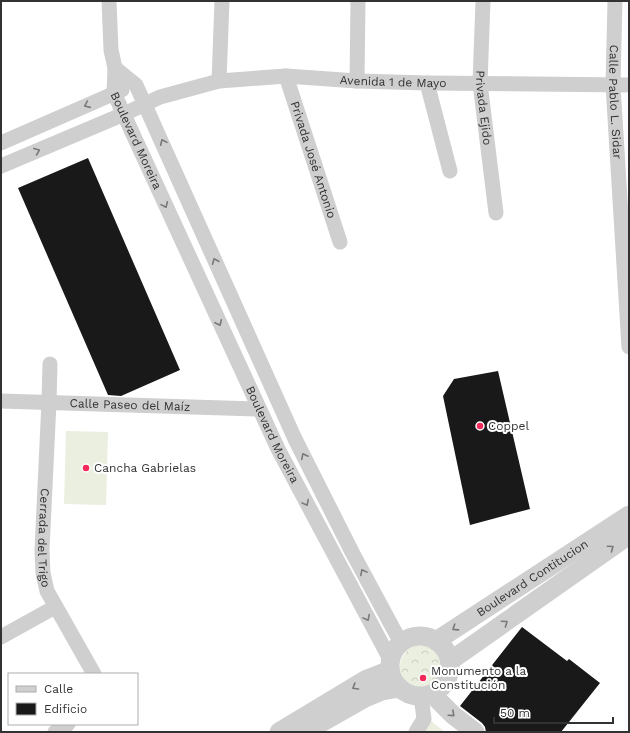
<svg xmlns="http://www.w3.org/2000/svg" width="630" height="733" viewBox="0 0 630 733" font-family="'Work Sans',sans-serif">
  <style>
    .park { fill: url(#park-crowns) }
    .pitch { fill: #eaefdf }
    .building { fill: #191919 }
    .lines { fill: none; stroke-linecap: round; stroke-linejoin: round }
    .minor { stroke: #cfcfcf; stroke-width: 15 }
    .tertiary { stroke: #cfcfcf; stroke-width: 19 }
    .oneway { stroke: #797979 }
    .poi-dot { fill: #f22a59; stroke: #fff; stroke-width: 1.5 }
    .labels { text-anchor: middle; stroke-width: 4; stroke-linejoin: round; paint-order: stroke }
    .street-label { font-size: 12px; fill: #323232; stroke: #fff }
    .poi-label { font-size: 12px; fill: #323232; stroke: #fff; text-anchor: start }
  </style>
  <defs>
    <pattern id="park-crowns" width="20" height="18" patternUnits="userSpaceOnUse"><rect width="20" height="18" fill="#eaefdf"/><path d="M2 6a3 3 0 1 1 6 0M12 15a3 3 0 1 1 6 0" fill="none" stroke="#c9cdc0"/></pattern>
  </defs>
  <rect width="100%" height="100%" fill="#fff"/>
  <path class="park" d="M400 667a22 22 0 1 1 44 0a22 22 0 1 1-44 0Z
    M431,721L445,732H423Z"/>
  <path class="pitch" d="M66,431L108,432L106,505L64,504Z"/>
  <path class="building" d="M88,158L180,370L121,396L108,395L18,188Z
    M498,371L530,509L470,525L443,396L454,379Z
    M522,627L567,661L569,659L600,683L561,732H486L485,727L482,723L460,706Z"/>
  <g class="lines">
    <g class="minor">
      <path id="s1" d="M109,1L111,50L115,68L114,93L278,449L391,661"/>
      <path id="s2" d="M483,1L480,83L496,213"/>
      <path id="s3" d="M615,1L613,85L629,347"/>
      <path d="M115,68L136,85L295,439L352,552L401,643"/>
      <path id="s4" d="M286,76L340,242"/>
      <path d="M219,81L222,1"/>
      <path d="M357,81L358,1"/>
      <path d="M427,83L450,171"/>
      <path d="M1,143L122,90"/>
      <path id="s5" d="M1,166L124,114L160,97L219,81L286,76L357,81L427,83L629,85"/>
      <path id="s6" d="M50,364L49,402L42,550L43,573L47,591L94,674"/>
      <path id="s7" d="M1,401L259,409"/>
      <path d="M1,637L55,607"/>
      <path d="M55,732L68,724"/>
      <path d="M416,732L424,719L421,696"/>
    </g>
    <g class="tertiary">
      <circle cx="420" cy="666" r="30"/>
      <path id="s8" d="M436,641L629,515"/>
      <path d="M450,661L629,535"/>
      <path d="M432,694L453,715L475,732"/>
      <path d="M279,732L367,679L390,670"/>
      <path d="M305,732L365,698L382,691L400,688"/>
    </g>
  </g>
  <defs><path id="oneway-chevron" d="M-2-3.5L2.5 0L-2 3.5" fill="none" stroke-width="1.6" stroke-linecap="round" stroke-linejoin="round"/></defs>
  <g class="oneway">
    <use href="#oneway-chevron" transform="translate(87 105) rotate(156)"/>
    <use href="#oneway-chevron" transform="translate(163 142) rotate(-114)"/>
    <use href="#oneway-chevron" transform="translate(37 151) rotate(-23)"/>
    <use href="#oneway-chevron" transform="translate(165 205) rotate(66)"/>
    <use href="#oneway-chevron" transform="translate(215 261) rotate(-113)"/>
    <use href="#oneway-chevron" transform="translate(219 323) rotate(65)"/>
    <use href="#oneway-chevron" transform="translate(304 456) rotate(-117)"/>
    <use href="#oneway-chevron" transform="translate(306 503) rotate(62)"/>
    <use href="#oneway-chevron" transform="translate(611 548) rotate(-35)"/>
    <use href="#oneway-chevron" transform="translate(363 572) rotate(-118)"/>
    <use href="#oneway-chevron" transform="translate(367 618) rotate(62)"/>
    <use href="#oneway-chevron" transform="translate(505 623) rotate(-35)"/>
    <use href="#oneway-chevron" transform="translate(455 628) rotate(147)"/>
    <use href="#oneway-chevron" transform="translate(355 687) rotate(149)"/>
    <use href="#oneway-chevron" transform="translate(452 714) rotate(42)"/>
  </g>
  <g class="poi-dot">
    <circle cx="480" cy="426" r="4"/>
    <circle cx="86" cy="468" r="4"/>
    <circle cx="423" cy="678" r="4"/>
  </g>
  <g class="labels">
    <g class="street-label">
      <text dy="4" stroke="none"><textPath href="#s5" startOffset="409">Avenida 1 de Mayo</textPath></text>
      <text dy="4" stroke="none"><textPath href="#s3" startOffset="101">Calle Pablo L. Sidar</textPath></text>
      <text dy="4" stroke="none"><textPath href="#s2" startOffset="107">Privada Ejido</textPath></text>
      <text dy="4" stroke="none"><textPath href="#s1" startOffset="145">Boulevard Moreira</textPath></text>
      <text dy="4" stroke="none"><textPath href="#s4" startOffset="88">Privada José Antonio</textPath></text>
      <text dy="4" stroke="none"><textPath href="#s7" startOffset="129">Calle Paseo del Maíz</textPath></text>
      <text dy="4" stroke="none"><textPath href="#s1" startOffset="469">Boulevard Moreira</textPath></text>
      <text dy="4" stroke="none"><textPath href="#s6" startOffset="174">Cerrada del Trigo</textPath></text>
      <text dy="4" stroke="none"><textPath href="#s8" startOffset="115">Boulevard Contitucion</textPath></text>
    </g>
    <g class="poi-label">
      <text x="488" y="430">Coppel</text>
      <text x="94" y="472">Cancha Gabrielas</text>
      <text x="431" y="675">Monumento a la<tspan x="431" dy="14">Constitución</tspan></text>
    </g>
  </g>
  <rect width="630" height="733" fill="none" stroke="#323232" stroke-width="4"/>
  <rect x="8" y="673" width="130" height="52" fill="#ffffff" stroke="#adadad"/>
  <rect x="16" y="686" width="20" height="6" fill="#cfcfcf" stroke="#adadad"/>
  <text x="44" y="693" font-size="12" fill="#323232">Calle</text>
  <rect x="16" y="703" width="20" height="12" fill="#191919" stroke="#adadad"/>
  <text x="44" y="713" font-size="12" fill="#323232">Edificio</text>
  <path d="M494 717v6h119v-6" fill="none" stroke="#323232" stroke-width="2"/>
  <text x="500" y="717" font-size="12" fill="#323232" stroke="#ffffff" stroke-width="3" paint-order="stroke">50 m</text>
</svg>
